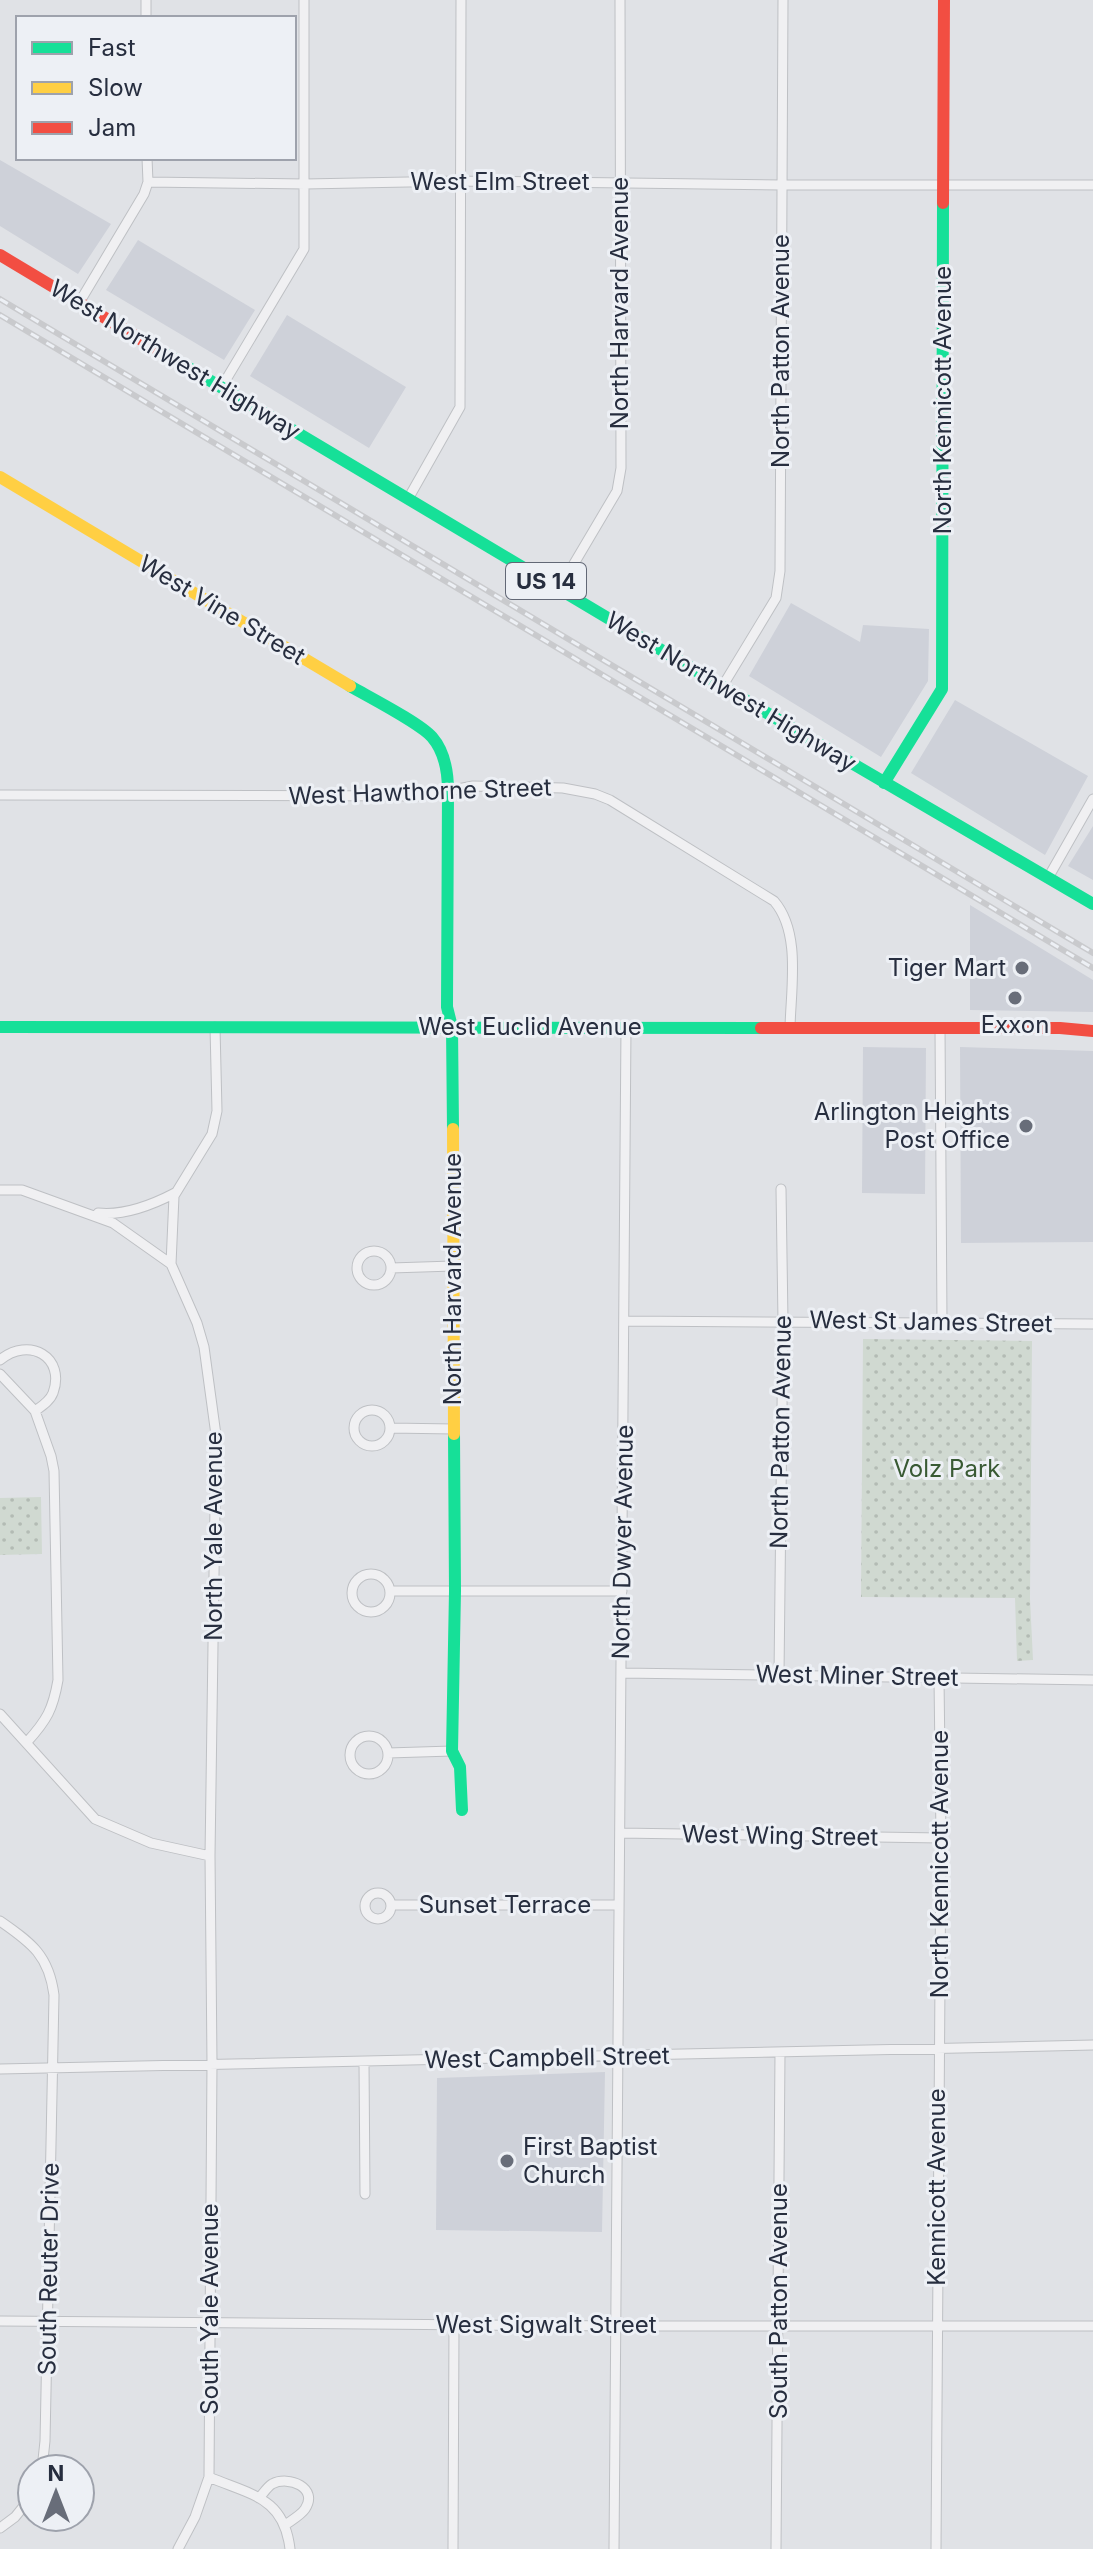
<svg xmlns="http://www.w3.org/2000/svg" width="1093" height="2549" viewBox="0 0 1093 2549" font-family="Inter,sans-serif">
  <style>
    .built { fill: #ced1d9 }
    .park { fill: url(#park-dots) }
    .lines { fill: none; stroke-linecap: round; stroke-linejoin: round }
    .street-casing { stroke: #bec0c4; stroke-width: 11 }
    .street { stroke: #f0f0f2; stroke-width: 9 }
    .fast { stroke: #16e098; stroke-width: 12 }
    .slow { stroke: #ffcf43; stroke-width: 12 }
    .jam { stroke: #f24e42; stroke-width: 12 }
    .rail-casing { stroke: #c9cacd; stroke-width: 6 }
    .rail { stroke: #edf0f5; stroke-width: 3; stroke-dasharray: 9; stroke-linecap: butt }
    .poi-dot { fill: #686d79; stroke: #edf0f5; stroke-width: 3 }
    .labels { text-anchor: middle; stroke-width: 6; stroke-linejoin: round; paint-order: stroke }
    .shield { fill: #edf0f5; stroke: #626876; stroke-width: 2 }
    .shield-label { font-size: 22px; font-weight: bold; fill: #272e3f }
    .street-label { font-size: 24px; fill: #272e3f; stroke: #edf0f5 }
    .poi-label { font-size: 24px; fill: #272e3f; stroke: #edf0f5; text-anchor: end }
    .park-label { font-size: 24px; fill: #395a34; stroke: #edf0f5 }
  </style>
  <defs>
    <pattern id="park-dots" width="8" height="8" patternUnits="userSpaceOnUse" patternTransform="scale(2)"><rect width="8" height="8" fill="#d0d9d1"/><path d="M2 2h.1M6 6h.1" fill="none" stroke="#b3bbb4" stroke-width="1.8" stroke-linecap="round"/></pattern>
  </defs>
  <rect width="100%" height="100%" fill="#e0e2e6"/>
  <path class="built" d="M0,160L111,224L78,274L0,226Z
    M138,240L255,310L224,360L106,290Z
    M287,315L406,387L369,448L250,376Z
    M791,603L860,642L863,625L929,629L928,681L881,757L749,676Z
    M955,700L1088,776L1045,855L911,773Z
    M1093,826V880L1068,866Z
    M970,905L1093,980V1012L970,1010Z
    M863,1047L926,1048L925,1194L862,1193Z
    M960,1047L1093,1051V1242L961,1243Z
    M605,2072L602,2232L436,2230L437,2078Z"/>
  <path class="park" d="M863,1339L1032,1341L1030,1599L1033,1660L1017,1661L1015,1598L861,1597Z
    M41,1497L42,1554L0,1555V1498Z"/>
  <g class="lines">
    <g class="street-casing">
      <path id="street" d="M146,0V18
        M148,182L305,184L460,181L782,185H1093
        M79,303L144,194L148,182L147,158
        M221,388L304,249V0
        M408,499L460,407L461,0
        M559,589L617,491L621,468L620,0
        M722,687L776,598L780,571L783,0
        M0,795L423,796L473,786L563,788L595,794L610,800L774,901C801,932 791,988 790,1027
        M1048,878L1093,799
        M940,1028L942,1322
        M0,1190H22L113,1223L171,1264
        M98,1213C125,1216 152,1205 175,1193
        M357 1268a17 17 0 1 1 34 0a17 17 0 1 1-34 0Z
        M391,1268L453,1266
        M625,1321L1093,1324
        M0,1360C29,1336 66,1357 53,1393C50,1401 42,1406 35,1411
        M0,1374L35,1411L51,1456L54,1471L58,1680C53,1709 47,1720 27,1742
        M354 1428a18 18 0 1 1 36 0a18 18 0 1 1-36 0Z
        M390,1428L454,1429
        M352 1593a19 19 0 1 1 38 0a19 19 0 1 1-38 0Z
        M390,1591H622
        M621,1673L1093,1680
        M779,1675L783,1321L781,1189
        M0,1714L95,1819L151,1843L210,1856
        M350 1755a19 19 0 1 1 38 0a19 19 0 1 1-38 0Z
        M388,1753L452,1751
        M620,1833L941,1838
        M365 1906a13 13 0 1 1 26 0a13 13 0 1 1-26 0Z
        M391,1905H619
        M0,1921C32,1943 49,1956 54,1995L45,2441L42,2469
        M364,2062L365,2194
        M0,2069L1093,2045
        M0,2321L616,2326H1093
        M209,2477C251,2495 284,2497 290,2549
        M259,2498C263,2494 267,2487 272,2484C289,2475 319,2488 305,2509C301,2515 292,2520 285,2525
        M0,2528L15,2517L32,2496
        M178,2549L195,2517L209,2477L212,2063L210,1856L216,1435L204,1347L197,1323L171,1264L174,1196L212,1134L217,1111L215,1027
        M453,2549L454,2325
        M614,2549L626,1027
        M776,2549L780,2053
        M936,2549L941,1838L939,1678"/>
    </g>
    <use href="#street" class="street"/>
    <path class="fast" d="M162,352L819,744L1093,904
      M350,686C369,697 420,723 432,737C445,752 448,772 448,791L447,1007L452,1027L453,1129
      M884,783L942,689L943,203
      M0,1027L761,1028
      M454,1434L455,1591L452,1751L460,1767L462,1810"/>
    <path class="slow" d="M0,477L350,686
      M453,1129L454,1434"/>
    <path class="jam" d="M943,203L944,0
      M0,255L162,352
      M761,1028H1060L1093,1031"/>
    <g class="rail-casing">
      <path id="rail" d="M0,299L1093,953
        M0,315L1093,968"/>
    </g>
    <use href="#rail" class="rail"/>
  </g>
  <g class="poi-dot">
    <circle cx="1022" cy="968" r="8"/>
    <circle cx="1015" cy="998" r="8"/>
    <circle cx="1026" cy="1126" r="8"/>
    <circle cx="507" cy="2161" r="8"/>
  </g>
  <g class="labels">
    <rect class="shield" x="506" y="563" width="80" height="36" rx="6"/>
    <g class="shield-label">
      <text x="546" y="589">US 14</text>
    </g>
    <g class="street-label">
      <text x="500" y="190">West Elm Street</text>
      <text transform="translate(620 303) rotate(-90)" y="8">North Harvard Avenue</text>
      <text transform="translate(781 351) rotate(-90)" y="8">North Patton Avenue</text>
      <text transform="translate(175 360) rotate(31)" y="8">West Northwest Highway</text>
      <text transform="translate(943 400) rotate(-90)" y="8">North Kennicott Avenue</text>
      <text transform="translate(222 610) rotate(31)" y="8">West Vine Street</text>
      <text transform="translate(731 692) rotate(31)" y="8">West Northwest Highway</text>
      <text transform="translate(420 792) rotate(-2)" y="8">West Hawthorne Street</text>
      <text x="530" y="1035">West Euclid Avenue</text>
      <text transform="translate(453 1279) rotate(-90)" y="8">North Harvard Avenue</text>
      <text transform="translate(931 1322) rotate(1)" y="8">West St James Street</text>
      <text transform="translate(781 1432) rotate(-89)" y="8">North Patton Avenue</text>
      <text transform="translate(214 1536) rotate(-90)" y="8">North Yale Avenue</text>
      <text transform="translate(623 1542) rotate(-89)" y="8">North Dwyer Avenue</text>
      <text transform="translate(857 1676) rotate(1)" y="8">West Miner Street</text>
      <text transform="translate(780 1836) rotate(1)" y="8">West Wing Street</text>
      <text transform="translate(940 1864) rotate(-90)" y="8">North Kennicott Avenue</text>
      <text x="505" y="1913">Sunset Terrace</text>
      <text transform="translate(547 2058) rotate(-1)" y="8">West Campbell Street</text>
      <text transform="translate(937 2187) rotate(-90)" y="8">Kennicott Avenue</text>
      <text transform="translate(49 2269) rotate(-89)" y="8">South Reuter Drive</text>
      <text transform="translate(779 2301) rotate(-90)" y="8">South Patton Avenue</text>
      <text transform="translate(210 2309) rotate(-90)" y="8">South Yale Avenue</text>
      <text x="546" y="2333">West Sigwalt Street</text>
    </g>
    <g class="poi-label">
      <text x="1006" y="976">Tiger Mart</text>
      <text x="1015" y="1033" text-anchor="middle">Exxon</text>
      <text x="1010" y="1120">Arlington Heights<tspan x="1010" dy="28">Post Office</tspan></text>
      <text x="523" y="2155" text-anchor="start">First Baptist<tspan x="523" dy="28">Church</tspan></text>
    </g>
    <g class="park-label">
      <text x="947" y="1477">Volz Park</text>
    </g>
  </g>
  <rect x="16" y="16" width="280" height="144" fill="#edf0f5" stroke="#9ea2ac" stroke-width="2"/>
  <rect x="32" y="42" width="40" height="12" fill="#16e098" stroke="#9ea2ac" stroke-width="2"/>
  <text x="88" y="56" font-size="24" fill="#272e3f">Fast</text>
  <rect x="32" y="82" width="40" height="12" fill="#ffcf43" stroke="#9ea2ac" stroke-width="2"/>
  <text x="88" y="96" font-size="24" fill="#272e3f">Slow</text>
  <rect x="32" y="122" width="40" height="12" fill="#f24e42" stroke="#9ea2ac" stroke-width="2"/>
  <text x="88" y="136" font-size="24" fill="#272e3f">Jam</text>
  <g transform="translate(56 2493)"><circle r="38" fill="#edf0f5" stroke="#9ea2ac" stroke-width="2"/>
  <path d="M0-6L14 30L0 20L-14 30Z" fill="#686d79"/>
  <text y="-12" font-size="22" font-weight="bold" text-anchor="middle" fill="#272e3f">N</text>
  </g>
</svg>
